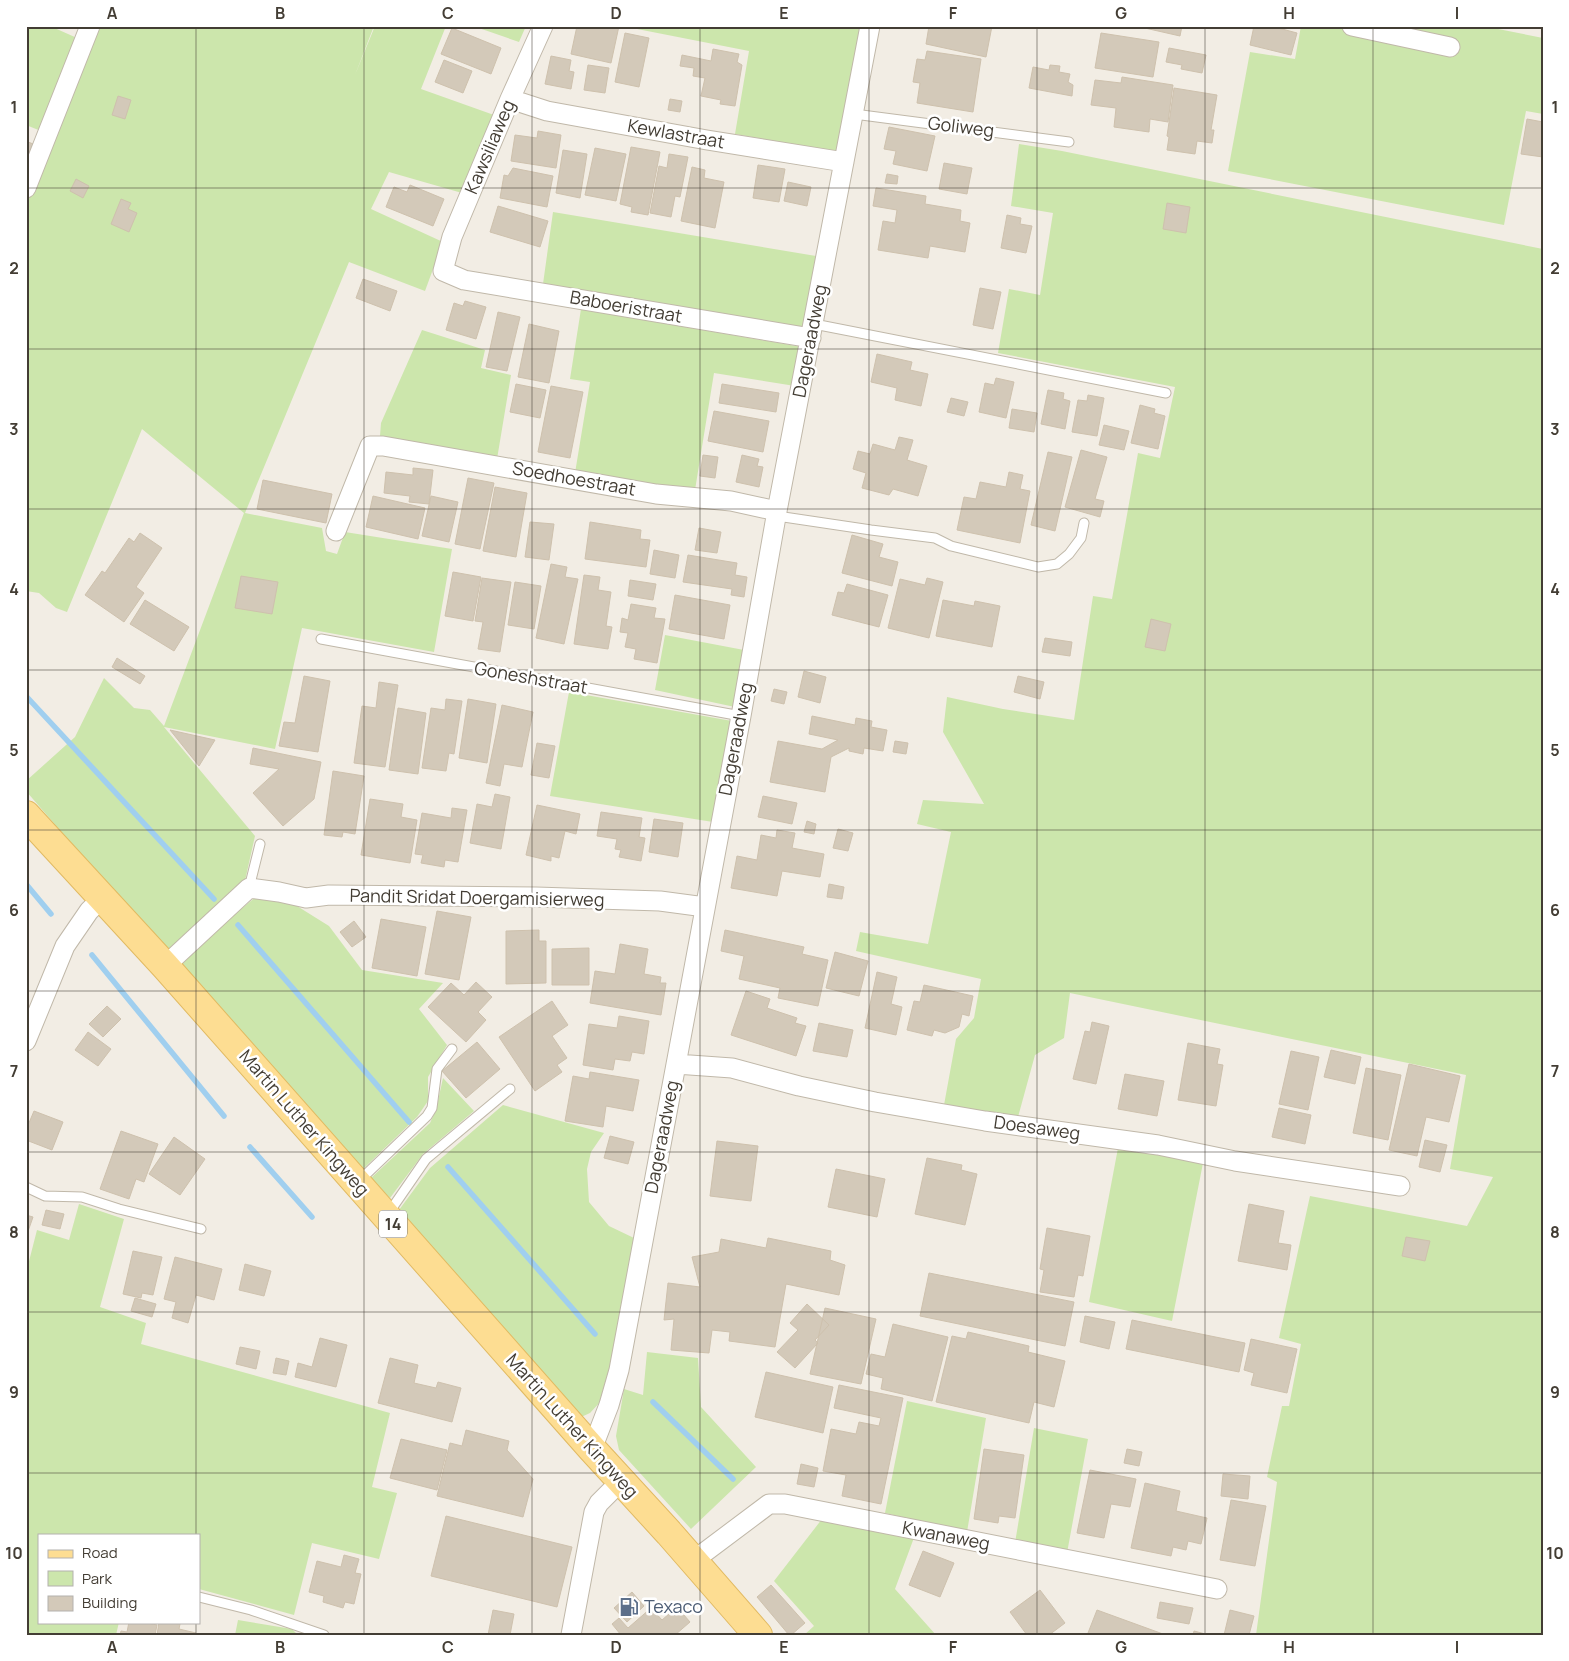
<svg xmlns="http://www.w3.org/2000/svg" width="1569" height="1661" viewBox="0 0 1569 1661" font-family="Manrope,sans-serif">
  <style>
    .green { fill: #cce6ac }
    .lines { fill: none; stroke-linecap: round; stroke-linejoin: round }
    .stream { stroke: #a0cfef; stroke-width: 5.5 }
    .building { fill: #d3c9b9; stroke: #cec1ad }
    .service-casing { stroke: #c0b8a9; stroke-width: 11 }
    .minor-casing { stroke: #c0b8a9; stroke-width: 21 }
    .primary-casing { stroke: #e1ba62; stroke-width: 30 }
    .service { stroke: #fff; stroke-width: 9 }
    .minor { stroke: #fff; stroke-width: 19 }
    .primary { stroke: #fddd92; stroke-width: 28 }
    .grid { fill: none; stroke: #433d34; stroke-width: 1; stroke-opacity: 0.55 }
    .labels { text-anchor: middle; stroke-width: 5; stroke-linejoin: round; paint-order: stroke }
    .shield { fill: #fff; stroke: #7b7771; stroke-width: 1 }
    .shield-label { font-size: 16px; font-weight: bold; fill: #433d34 }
    .street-label { font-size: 18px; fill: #433d34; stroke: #fff }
    .service-label { font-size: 18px; fill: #4e5e75; stroke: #fff; text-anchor: start }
    .neatline { fill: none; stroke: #433d34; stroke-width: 2 }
    .grid-label { font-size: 16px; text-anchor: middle; font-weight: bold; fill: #433d34 }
  </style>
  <rect width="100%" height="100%" fill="#f2ede4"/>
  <path class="green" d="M26,26H50L77,38L41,131L26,125Z
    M98,26H374L355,75L375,26H446L421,89L494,115L462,193L389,172L371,209L443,242L425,291L349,262L245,513L322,528L326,551L337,554L345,532L452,549L434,652L302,628L275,749L164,727L255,836L244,885L167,954L26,791V781L75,737L104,678L134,708L150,710L164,726L244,513L142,429L67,612L56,608L39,593L26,591V206Z
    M473,26H526L519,42Z
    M633,26H861L838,152L735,134L749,51L632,28Z
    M1301,26H1483L1543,38V114L1526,111L1504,225L1228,171L1250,52L1295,59Z
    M1019,144L1062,151L1543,249V1635H1256L1277,1482L1267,1477L1282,1406H1289L1301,1344L1279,1338L1310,1196L1467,1226L1493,1177L1450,1169L1466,1075L1070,993L1064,1038L1035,1055L1018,1117L944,1105L956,1039L974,1018L981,979L856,951L860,932L928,944L951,832L917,824L923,800L984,804L943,732L947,697L1003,709L1074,720L1093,596L1112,599L1138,453L1160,458L1175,387L998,353L1009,289L1040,295L1053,213L1011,206Z
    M553,212L816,256L806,331L543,284Z
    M581,309L802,347L795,386L714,373L695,490L575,473L590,382L570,379Z
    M422,330L485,350L481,368L511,375L497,459L380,436L381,423Z
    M665,635L744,650L735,707L655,690Z
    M569,692L732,721L713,822L550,796Z
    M258,895L289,901L329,926L362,970L443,983L419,1009L447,1045L428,1077V1101L417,1117L362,1170L177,962Z
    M443,1078L474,1111L423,1154L390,1198L371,1178L430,1123L436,1110Z
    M503,1105L604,1133L591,1152L587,1169L589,1202L609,1226L634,1238L611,1376L602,1400L590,1413L579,1418L399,1210L430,1168Z
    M1118,1148L1203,1163L1172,1321L1089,1302Z
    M79,1204L124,1219L100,1307L146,1323L141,1344L390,1413L372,1487L397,1493L379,1559L312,1543L294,1615L199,1589V1535H39V1622H119L116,1635H26V1273L37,1230L69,1240Z
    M647,1352L698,1358L701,1407L756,1467L691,1529L619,1450L616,1436L624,1389L643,1395Z
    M907,1401L986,1418L967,1532L885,1513Z
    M1034,1428L1088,1439L1067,1553L1015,1543Z
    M822,1519L915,1535L895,1589L936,1635H804L814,1626L774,1581Z
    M238,1620L292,1629L298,1635H235Z"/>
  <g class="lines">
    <path class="stream" d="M26,696L214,899
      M26,884L51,914
      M238,925L409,1122
      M92,955L224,1116
      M250,1147L312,1217
      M448,1167L595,1334
      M653,1402L733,1479"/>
  </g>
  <path class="building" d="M577,26H619L611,63L571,54Z
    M929,26H992L986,57L926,44Z
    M1136,26H1182L1180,36Z
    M1254,26H1271L1297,33L1291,55L1250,45Z
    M452,28L501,48L491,74L441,54Z
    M625,33L649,38L639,87L615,82Z
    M1101,33L1159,42L1153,77L1095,68Z
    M1169,48L1206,55L1202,73L1181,69L1182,65L1166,62Z
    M713,49L739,54L737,62L742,65L735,106L720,104L721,100L701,96L705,78L693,76L694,68L680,66L682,55L711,61Z
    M927,51L981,59L973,112L917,103L920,83L913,82L917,59L925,60Z
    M551,56L571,60L569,71L574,72L571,89L545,84Z
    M444,60L472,71L463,93L435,82Z
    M588,65L609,68L605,93L584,90Z
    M1050,65L1060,66L1059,72L1070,74L1068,82L1073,85L1072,96L1029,88L1033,67L1049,70Z
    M1122,77L1173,85L1168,122L1150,119L1149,132L1114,127L1116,108L1091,105L1095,80L1121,83Z
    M1174,88L1217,95L1211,130H1214L1212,143L1197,141L1195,154L1167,150L1169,137L1167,136Z
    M118,96L131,100L125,119L112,115Z
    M670,99L682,101L680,112L668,110Z
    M1527,119L1543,122V157L1521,154Z
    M889,127L935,136L927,171L893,164L896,151L884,149Z
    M538,131L561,135L556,168L511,161L515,135L537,138Z
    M26,141L33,144L26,163Z
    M631,147L660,152L648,215L631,212L632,207L620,204Z
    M595,148L626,154L616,201L585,195Z
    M563,150L587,154L580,198L556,193Z
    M669,154L688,157L680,197L675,196L671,217L650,213L659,166L667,168Z
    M944,163L972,168L967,194L939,189Z
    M758,165L785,169L779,202L753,198Z
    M692,167L705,170L704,178L724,182L715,228L681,221Z
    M513,168L553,176L547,207L500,198L504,175L508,176Z
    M887,174L898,176L897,184L885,183Z
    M76,179L89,186L83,198L70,191Z
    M788,182L811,187L807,206L784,201Z
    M410,185L444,199L433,226L386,207L394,187L407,192Z
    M876,188L926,196L925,204L961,210L960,221L970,223L965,252L930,246L928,258L878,250L883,221L895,223L897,210L873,206Z
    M121,199L131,203L128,209L137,213L129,232L111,224Z
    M1167,203L1190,207L1186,233L1163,229Z
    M498,206L548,221L540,247L490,232Z
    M1007,215L1021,218L1020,224L1032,226L1026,253L1001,248Z
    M363,279L397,291L390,311L356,298Z
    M980,288L1001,292L993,329L973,325Z
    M465,301L486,307L476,339L446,330L454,303L463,306Z
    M498,312L520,317L507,371L486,367Z
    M529,324L559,331L549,383L518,377Z
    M877,354L912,362L910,370L928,374L921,406L895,400L897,388L871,382Z
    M996,378L1014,382L1006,418L979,412L985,383L994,385Z
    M516,384L546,390L540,418L510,412Z
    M722,384L779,393L776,412L719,403Z
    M551,386L583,392L570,458L538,452Z
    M1048,390L1064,393L1063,399L1070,401L1065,429L1041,424Z
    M1088,395L1104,398L1097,436L1072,432L1078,400L1087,401Z
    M951,398L968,402L964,416L947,412Z
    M1140,405L1155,409L1154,413L1165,416L1158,449L1131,443Z
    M1012,409L1037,413L1034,432L1009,428Z
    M714,411L769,421L763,452L708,441Z
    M1104,425L1129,431L1124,450L1099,445Z
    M899,437L913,440L907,460L927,466L918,496L893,489L889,495L862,488L866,473L853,469L858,451L870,454L873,444L895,450Z
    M1081,450L1107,457L1095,499L1104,501L1100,517L1065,507Z
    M1048,452L1072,457L1055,531L1031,525Z
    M703,455L718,457L715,478L700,476Z
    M742,455L759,459L757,466L763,467L759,487L736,482Z
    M413,468L433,470L429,504L409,502L410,496L384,493L386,472L413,475Z
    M1009,472L1023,475L1020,489L1030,491L1020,543L957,530L964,497L976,499L980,482L1006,487Z
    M468,478L494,483L480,549L455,544Z
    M263,480L332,494L326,523L257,509Z
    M495,487L527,493L516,557L483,551Z
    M373,496L425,508L418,539L366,527Z
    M431,496L458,502L449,542L422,536Z
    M530,522L554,524L549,560L525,557Z
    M590,522L641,530L640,539L650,540L646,567L585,559Z
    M699,528L721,532L717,553L695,550Z
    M140,533L162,548L136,587L144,593L124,622L85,595L102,571L105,573L129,538L134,542Z
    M852,535L883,544L879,557L898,562L892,586L842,573Z
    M654,550L679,555L675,578L650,574Z
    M688,555L737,563L735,575L747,577L744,597L731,595L732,589L683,582Z
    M551,564L567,567L565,577L578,579L564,644L536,638Z
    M453,572L481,577L473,621L445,616Z
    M584,575L600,577L598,590L611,592L606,626L612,627L608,649L574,644Z
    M241,576L278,582L272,614L235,608Z
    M482,578L511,582L500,652L478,649L483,622L475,621Z
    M927,578L943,582L929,638L888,628L900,579L925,585Z
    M630,580L656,584L653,600L628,596Z
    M515,582L541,586L534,629L508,625Z
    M847,584L888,595L879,627L832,615L838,592L844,593Z
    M675,595L730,605L724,639L669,629Z
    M145,600L189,627L174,651L130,624Z
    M943,600L974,606L975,601L1000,606L992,647L936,636Z
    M631,604L656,608L654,618L665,619L657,663L634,659L636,649L625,647L628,633L620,632L622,618L628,620Z
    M1151,619L1171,624L1165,651L1145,647Z
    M1045,638L1072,642L1070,656L1042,652Z
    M117,658L145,676L140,684L112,667Z
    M804,671L826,677L820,703L798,697Z
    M304,676L330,681L318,752L279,746L284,722L295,723Z
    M1018,676L1044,682L1040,699L1014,692Z
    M379,682L398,685L385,767L354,763L362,706L376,708Z
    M774,689L787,692L784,704L771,701Z
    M446,699L462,701L454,754L449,753L446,771L422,768L431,708L445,710Z
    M468,699L496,704L487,763L459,758Z
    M502,705L533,712L522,767L504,764L500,786L486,783Z
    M398,708L426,713L418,774L389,770Z
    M812,716L855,725L856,718L872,721L871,727L887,730L883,751L864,748L863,754L849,751V748L831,757L825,792L770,782L778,741L822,749L838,740L809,734Z
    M170,730L215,740L199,766Z
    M895,741L908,743L906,754L893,752Z
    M537,743L555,746L549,778L531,775Z
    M253,748L321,762L314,799L283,826L253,793L279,769L250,764Z
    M333,771L364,776L355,834L343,832L342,837L324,835Z
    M495,794L510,797L501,849L470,843L477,804L492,807Z
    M763,796L797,803L792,824L758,817Z
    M370,799L403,804L401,817L417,820L410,863L361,855Z
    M537,805L580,814L576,834L565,831L559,858L551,856V861L526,855Z
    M452,808L467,810L458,862L445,860L444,867L421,863L423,855L415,854L422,813L451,818Z
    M601,812L642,818L639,837L645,838L641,861L619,857L621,850L615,849L617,839L597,836Z
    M654,819L683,823L678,857L649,852Z
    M807,821L816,824L814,834L804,832Z
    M838,829L853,833L848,851L833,848Z
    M777,830L795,833L792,848L824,854L820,877L782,871L777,896L731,888L737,856L757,860L761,835L776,838Z
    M829,884L844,887L842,899L827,897Z
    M437,911L471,917L459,980L425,974Z
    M381,919L426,927L417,976L372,968Z
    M354,921L366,937L352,947L340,932Z
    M539,930V941H546V983L506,984V931Z
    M725,930L804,947L802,954L828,960L818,1006L778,998L780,988L739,979L744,956L721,951Z
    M620,944L648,949L644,974L661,977L660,983H666L661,1015L590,1003L595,971L615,974Z
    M589,948V985H552V949Z
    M835,952L868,961L859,996L826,988Z
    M877,972L897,977L891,1004L902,1007L896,1035L865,1028Z
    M476,982L492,997L478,1012L486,1020L466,1042L428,1007L451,983L464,995Z
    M924,985L973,996L969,1016L962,1014L959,1027L945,1033L934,1030L932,1036L907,1030L914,1001L920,1002Z
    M746,991L770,999L767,1008L797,1018L795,1023L806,1026L796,1056L731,1035Z
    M552,1001L568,1025L552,1036L567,1058L557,1065L562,1072L535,1091L499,1037Z
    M107,1006L121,1019L103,1037L89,1024Z
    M619,1016L649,1021L644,1054L632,1052L630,1061L615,1059L613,1070L583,1065L589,1024L617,1028Z
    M1092,1022L1109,1026L1096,1084L1073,1079L1085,1031L1090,1032Z
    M819,1023L853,1030L847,1057L813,1051Z
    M88,1032L111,1049L98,1066L75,1050Z
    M477,1042L500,1069L466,1098L442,1071Z
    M1188,1043L1220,1049L1217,1064L1223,1065L1216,1106L1178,1100Z
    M1331,1050L1361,1057L1355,1084L1324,1077Z
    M1291,1051L1319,1057L1308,1110L1279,1104Z
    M1409,1064L1460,1076L1449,1122L1426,1117L1417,1156L1389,1150Z
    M1366,1068L1401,1075L1388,1140L1353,1133Z
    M590,1072L639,1080L633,1111L606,1106L603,1127L565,1121L573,1076L589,1079Z
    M1125,1074L1164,1081L1157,1116L1118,1109Z
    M1279,1108L1311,1115L1305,1144L1272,1137Z
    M34,1111L63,1122L52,1150L26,1140V1130Z
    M121,1131L158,1144L144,1182L136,1179L129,1199L100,1189Z
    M610,1136L634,1142L628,1164L604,1158Z
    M174,1137L205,1159L180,1195L149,1174Z
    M1425,1140L1447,1145L1440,1172L1419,1167Z
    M717,1141L758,1146L751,1201L710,1196Z
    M927,1158L962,1165L961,1170L977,1174L965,1225L915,1214Z
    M836,1169L885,1179L877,1217L828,1207Z
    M1249,1204L1284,1211L1278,1243L1291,1245L1287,1270L1238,1261Z
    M46,1210L64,1214L60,1229L42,1225Z
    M26,1215L33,1217L26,1237Z
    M1047,1228L1090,1236L1083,1276L1078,1275L1074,1297L1040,1292L1044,1270L1040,1269Z
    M1406,1237L1430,1241L1425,1261L1402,1256Z
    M768,1238L831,1251L830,1260L845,1265L839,1295L786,1284L775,1347L729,1341L730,1332L712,1330L709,1353L671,1350L674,1319L664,1320L668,1283L700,1287L692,1257L719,1252L721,1239L766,1248Z
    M133,1251L162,1257L153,1295L142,1293L141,1298L123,1294Z
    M175,1257L222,1269L214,1300L196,1295L188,1323L172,1318L176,1302L164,1299Z
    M245,1264L271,1271L264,1296L239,1290Z
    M929,1273L1074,1302L1065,1346L920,1316Z
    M135,1298L156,1304L152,1317L131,1311Z
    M807,1304L829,1325L815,1340L818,1343L795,1368L777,1352L798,1330L790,1323Z
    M825,1308L876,1319L861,1384L810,1374Z
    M1085,1316L1115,1322L1109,1349L1080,1342Z
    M1132,1320L1245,1343L1239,1372L1126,1349Z
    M893,1324L948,1337L932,1401L881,1389L883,1378L866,1374L871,1354L885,1357Z
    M968,1332L1029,1346L1028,1352L1065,1361L1054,1407L1034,1402L1029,1423L936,1402L952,1336L966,1339Z
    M320,1338L347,1345L336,1387L295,1377L298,1363L312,1367Z
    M1251,1339L1297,1349L1287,1393L1251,1385L1254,1373L1244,1370Z
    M240,1347L260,1351L256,1369L236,1364Z
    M276,1358L289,1361L286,1375L273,1373Z
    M390,1358L418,1365L414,1383L436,1388L438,1382L461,1388L452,1422L378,1403Z
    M766,1372L833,1387L823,1433L755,1417Z
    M839,1385L903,1398L881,1504L842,1496L846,1475L823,1471L831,1429L856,1434L859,1422L879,1426L881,1418L834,1408Z
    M466,1430L509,1441L507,1450L533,1479L523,1517L437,1496L450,1443L462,1446Z
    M401,1439L447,1450L437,1490L390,1478Z
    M984,1449L1024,1455L1015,1518L999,1516L998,1523L974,1519Z
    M1127,1449L1142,1452L1139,1466L1124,1463Z
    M801,1464L818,1468L814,1487L797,1484Z
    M1090,1470L1136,1479L1130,1507L1111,1504L1104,1538L1077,1533Z
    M1223,1474L1250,1476L1248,1499L1221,1496Z
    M1145,1483L1180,1491L1176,1511L1207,1518L1201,1544L1188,1541L1186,1550L1173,1547L1171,1556L1131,1548Z
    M1231,1500L1266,1506L1255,1566L1220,1560Z
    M446,1516L572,1547L557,1607L431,1576Z
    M923,1551L954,1563L940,1597L909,1585Z
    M344,1555L359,1559L355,1573L361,1574L354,1604L345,1602L343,1608L323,1602L324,1596L309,1592L317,1561L341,1567Z
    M771,1585L805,1623L791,1635H789L757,1597Z
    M1040,1590L1065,1623L1049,1635H1027L1010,1612Z
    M632,1592L644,1606L627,1622L614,1608Z
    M1160,1602L1193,1608L1189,1624L1157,1618Z
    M677,1607L690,1622L675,1635H621L612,1624L619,1618L628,1628L651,1608L662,1620Z
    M493,1610L514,1614L510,1635H488Z
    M1097,1610L1163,1634L1162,1635H1093L1088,1633Z
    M1230,1610L1254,1616L1249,1635H1224Z
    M129,1622H142L157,1625L155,1635H120L121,1631L127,1632Z
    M159,1622L180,1624L179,1629L196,1633V1635H157Z
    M1194,1631L1209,1635H1193Z"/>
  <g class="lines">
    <g class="service-casing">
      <path id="service" d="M854,114L1069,142
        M814,324L1166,393
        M777,516L871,530L935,538L951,546L1038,567L1057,564L1069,554L1081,538L1084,523
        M321,639L741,716
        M249,888L260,844
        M359,1181L427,1116L432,1108L437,1069L452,1049
        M26,1187L45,1196L82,1197L119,1209L201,1229
        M388,1214L426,1159L510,1089
        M199,1597L251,1610L324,1635"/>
    </g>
    <g class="minor-casing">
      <path id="minor" d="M543,26L510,99L452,237L443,271L464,280L811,338
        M1352,26L1450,47
        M510,99L547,111L707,140L844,162
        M26,188L90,26
        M336,531L370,446H383L656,494L731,501L777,511
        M165,966L249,888L279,892L306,898L329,895L536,897L660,901L705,907
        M26,1041L65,946L89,911L102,898
        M676,1064L732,1068L799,1086L875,1102L985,1121L1158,1145L1235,1161L1400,1186
        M592,1449L609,1405L619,1370L741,716L777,511L870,26
        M693,1561L769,1504H785L1217,1589
        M571,1635L594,1512L599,1503L621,1481"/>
    </g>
    <g class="primary-casing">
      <path id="primary" d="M26,815L165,966L592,1449L669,1533L758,1635"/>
    </g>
    <use href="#service" class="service"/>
    <use href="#minor" class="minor"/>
    <use href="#primary" class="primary"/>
  </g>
  <path class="grid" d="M196,26V1535M364,26V1635M532,26V1635M700,26V1635M869,26V1635M1037,26V1635M1205,26V1635M1373,26V1635M26,188H1543M26,349H1543M26,509H1543M26,670H1543M26,830H1543M26,991H1543M26,1152H1543M26,1312H1543M26,1473H1543M196,1622V1635"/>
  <defs>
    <g id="fuel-bare" transform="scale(1.5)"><path d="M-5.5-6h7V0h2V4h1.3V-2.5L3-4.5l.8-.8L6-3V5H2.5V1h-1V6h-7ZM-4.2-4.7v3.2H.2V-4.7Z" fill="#5c6f8a" stroke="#fff" stroke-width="2.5" paint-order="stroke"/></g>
  </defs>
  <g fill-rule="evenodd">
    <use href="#fuel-bare" x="629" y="1607"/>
  </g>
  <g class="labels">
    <rect class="shield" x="379" y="1210.5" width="28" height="27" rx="4"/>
    <g class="shield-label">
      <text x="393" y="1230">14</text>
    </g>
    <g class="street-label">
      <text transform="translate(961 127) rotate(7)" y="6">Goliweg</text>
      <text transform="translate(676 134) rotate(10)" y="6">Kewlastraat</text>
      <text transform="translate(490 147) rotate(-67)" y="6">Kawsiliaweg</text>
      <text transform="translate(626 307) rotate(10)" y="6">Baboeristraat</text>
      <text transform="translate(810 341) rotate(-79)" y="6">Dageraadweg</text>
      <text transform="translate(574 479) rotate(10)" y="6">Soedhoestraat</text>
      <text transform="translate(531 678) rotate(10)" y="6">Goneshstraat</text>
      <text transform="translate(736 739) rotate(-79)" y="6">Dageraadweg</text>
      <text transform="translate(477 898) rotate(1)" y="6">Pandit Sridat Doergamisierweg</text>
      <text transform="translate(304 1123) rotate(49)" y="6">Martin Luther Kingweg</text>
      <text transform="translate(1037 1128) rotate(8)" y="6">Doesaweg</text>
      <text transform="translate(662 1137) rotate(-79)" y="6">Dageraadweg</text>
      <text transform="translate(572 1426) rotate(48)" y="6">Martin Luther Kingweg</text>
      <text transform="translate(946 1536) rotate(11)" y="6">Kwanaweg</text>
    </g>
    <g class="service-label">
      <text x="644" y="1613">Texaco</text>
    </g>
  </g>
  <rect width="1569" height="1661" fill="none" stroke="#ffffff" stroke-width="55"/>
  <rect x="38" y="1534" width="162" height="90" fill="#ffffff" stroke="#b4b1ae"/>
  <rect x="48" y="1550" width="25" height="8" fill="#fddd92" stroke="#b4b1ae"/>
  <text x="82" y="1558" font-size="15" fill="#433d34">Road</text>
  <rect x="48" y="1571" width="25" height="15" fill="#cce6ac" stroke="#b4b1ae"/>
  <text x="82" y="1584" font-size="15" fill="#433d34">Park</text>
  <rect x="48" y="1596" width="25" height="15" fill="#d3c9b9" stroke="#b4b1ae"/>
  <text x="82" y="1608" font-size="15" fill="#433d34">Building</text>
  <rect x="28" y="28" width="1514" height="1606" class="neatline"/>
  <g class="grid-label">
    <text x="112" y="19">A</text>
    <text x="280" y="19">B</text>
    <text x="448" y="19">C</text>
    <text x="616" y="19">D</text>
    <text x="784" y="19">E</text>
    <text x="953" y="19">F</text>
    <text x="1121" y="19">G</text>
    <text x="1289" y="19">H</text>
    <text x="1457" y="19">I</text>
    <text x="14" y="113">1</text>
    <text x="1555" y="113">1</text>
    <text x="14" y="274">2</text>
    <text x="1555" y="274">2</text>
    <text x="14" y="435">3</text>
    <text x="1555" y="435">3</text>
    <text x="14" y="595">4</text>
    <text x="1555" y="595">4</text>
    <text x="14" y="756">5</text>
    <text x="1555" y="756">5</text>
    <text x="14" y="916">6</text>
    <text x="1555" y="916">6</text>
    <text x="14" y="1077">7</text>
    <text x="1555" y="1077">7</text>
    <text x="14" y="1238">8</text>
    <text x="1555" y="1238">8</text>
    <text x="14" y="1398">9</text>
    <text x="1555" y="1398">9</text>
    <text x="14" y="1559">10</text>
    <text x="1555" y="1559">10</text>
    <text x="112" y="1653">A</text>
    <text x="280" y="1653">B</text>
    <text x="448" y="1653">C</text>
    <text x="616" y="1653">D</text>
    <text x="784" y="1653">E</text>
    <text x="953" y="1653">F</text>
    <text x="1121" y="1653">G</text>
    <text x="1289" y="1653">H</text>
    <text x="1457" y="1653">I</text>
  </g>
</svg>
